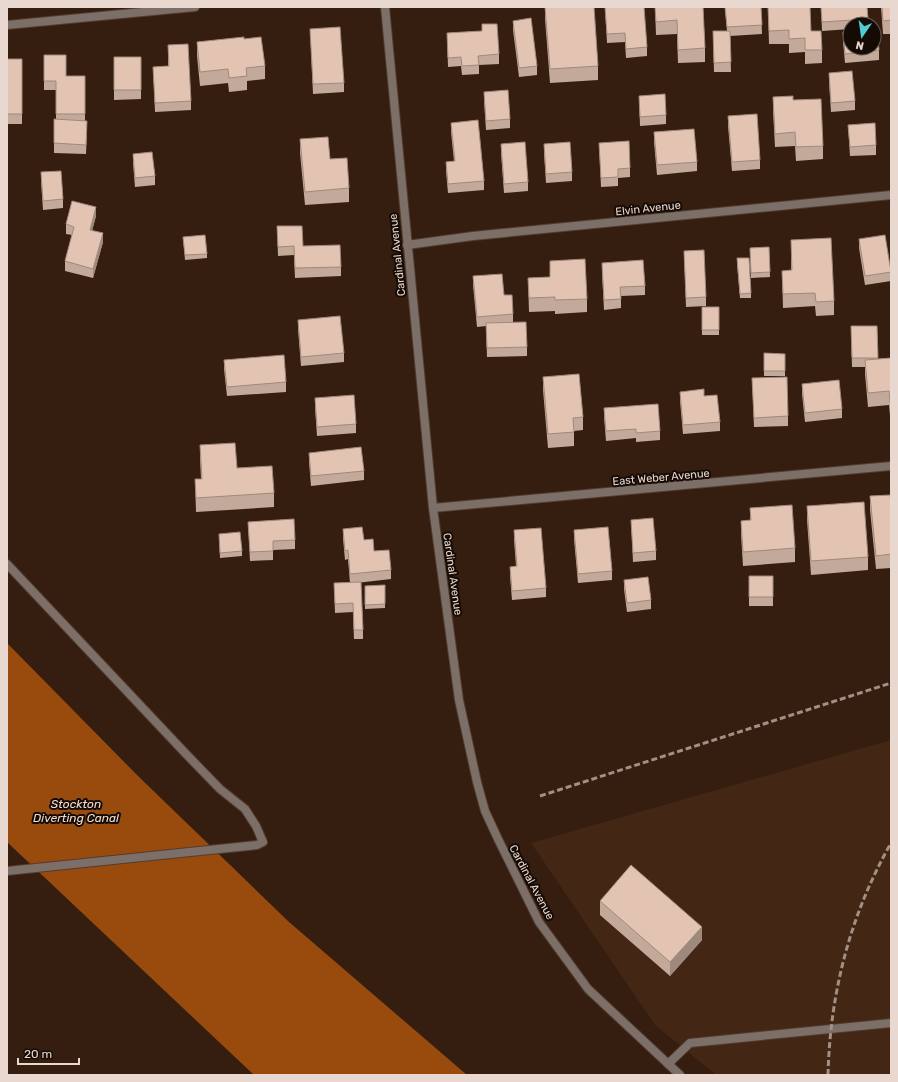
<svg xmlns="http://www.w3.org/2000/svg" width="898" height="1082" viewBox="0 0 898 1082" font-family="Rubik,sans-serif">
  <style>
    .built { fill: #432613 }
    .water { fill: #994b0d }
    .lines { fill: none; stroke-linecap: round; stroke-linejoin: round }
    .lane-casing { stroke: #523c2f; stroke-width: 10 }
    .street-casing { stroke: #523c2f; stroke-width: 10 }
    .lane { stroke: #7c6f68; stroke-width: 8 }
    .street { stroke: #7c6f68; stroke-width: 8 }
    .rail { stroke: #a28f85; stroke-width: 3; stroke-dasharray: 6 3; stroke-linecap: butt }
    .wall { fill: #c3a999 }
    .shaded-wall { fill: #9f897d }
    .building { fill: #e3c4b2; stroke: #9f897d }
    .labels { text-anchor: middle; stroke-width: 4; stroke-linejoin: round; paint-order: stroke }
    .street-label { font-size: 11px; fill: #e8d8cf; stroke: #150b05 }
    .water-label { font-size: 12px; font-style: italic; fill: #f4ddd0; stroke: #150b05 }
  </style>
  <rect width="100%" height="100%" fill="#351e10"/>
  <path class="built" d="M891,740V1075H716L655,1025L531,843Z"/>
  <path class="water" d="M7,643L138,776L289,922L467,1075H254L7,842Z"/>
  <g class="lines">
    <g class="lane-casing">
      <path id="lane" d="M668,1064L690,1043L891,1023"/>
    </g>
    <g class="street-casing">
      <path id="street" d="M385,7L433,508L459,700L477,782L485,811L498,839L539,922L588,989L680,1075
        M7,25L195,7
        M407,245L473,236L891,195
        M433,508L891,466
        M7,564L187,755L220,789L245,809L256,826L263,842L257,845L7,871"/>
    </g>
    <use href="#lane" class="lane"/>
    <use href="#street" class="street"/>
    <path class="rail" d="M540,796L891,683
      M828,1075C830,993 850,915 891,843"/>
  </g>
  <path class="wall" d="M545,7L598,66V80L550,83L545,19Z
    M605,7L647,47V56L626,58L625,42L607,43Z
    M655,7H703L705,48V62L678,63L677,34L656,35Z
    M725,7H761L762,34L730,36L731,72H714L713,31H727Z
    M768,7L811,31L822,50V63L805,64V52L789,53V44H769Z
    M821,7H867L868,24H850V29L822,31Z
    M881,7H891V34H883Z
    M513,21L537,66V75L519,77L513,30Z
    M482,24L499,54V64L479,65V74L462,75L461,66L448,67L447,33L482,31Z
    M310,29L344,83V92L313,94Z
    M843,32L879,50V60L845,63L843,41Z
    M244,39L265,66V79L247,81V90L229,92L228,83L200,86L197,56V42Z
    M168,45L191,101V110L155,112L153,67L168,66Z
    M44,55L66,76H85V121L87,130L86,154L54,153V143L56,119V90H44Z
    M114,57H141V99L114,100Z
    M7,59H22V124H7Z
    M829,73L855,101V110L831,112L829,82Z
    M484,92L510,119V128L486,130L484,101Z
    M639,96L666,115V124L640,126Z
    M773,97L793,100L823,146V159L796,161L795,146L775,147L773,110Z
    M728,116L760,160V169L732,171L728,126Z
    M451,123L484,181V190L448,193L446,171V162L454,161L451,132Z
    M848,125L876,145V155L850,156Z
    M654,132L697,162V171L657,175L654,142Z
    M300,139L349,188V202L305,205L300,153Z
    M599,143L630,168V177L618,178V186L601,187Z
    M501,144L528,182V191L504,193L501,153Z
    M544,144L572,172V181L546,183L544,153Z
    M133,154L155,176V185L135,187L133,163Z
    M41,172L63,199V208L43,210L41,181Z
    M96,216L92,230L103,242L93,278L65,271V261L72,235L66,234V224Z
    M277,226L303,246L341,267V276L295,278L294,255L278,256Z
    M183,237L207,254V258L185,260Z
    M859,239L891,272V281L865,285L859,248Z
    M791,240L834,301V315L816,316L815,306L783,308L782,271L791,270Z
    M769,247L770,277L751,278L750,248Z
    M684,251L706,297V306L686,307Z
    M550,261L587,299V312L555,314V311L529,312L528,278L550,277Z
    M602,263L645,286V295L621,296V308L604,310L602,272Z
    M737,263L751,293V298H740Z
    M473,276L504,295L513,314V322L527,347V356L487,357L486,326L477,327L473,285Z
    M702,307H719V335H702Z
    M298,320L344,353V362L301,366L298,329Z
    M851,326H877L878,359L891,358V426L889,405L868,407L865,374V367H852Z
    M764,353L785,354V376H764Z
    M224,360L286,382V392L227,396L224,369Z
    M543,377L583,417V430L574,431V446L548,448L543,390Z
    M752,378L788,416V426L754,427Z
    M802,384L842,409V418L805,422L802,394Z
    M680,392L704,396L720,422V431L683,434L680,401Z
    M315,398L356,424V433L317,436L315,407Z
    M604,408L660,431V440L636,442V438L606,441L604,417Z
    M200,445L274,493V507L196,512L195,479H201L200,458Z
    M309,453L364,471V480L311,486L309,462Z
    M870,496L891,502V568L876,569L870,510Z
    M807,506L868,557V570L811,575L807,520Z
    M750,508L795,548V562L743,566L741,534V521L750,520Z
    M631,520L656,551V560L633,562Z
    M248,522L295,540V549L273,550V560L250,561Z
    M343,529L364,540L391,570V579L356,583L363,630V639H354L353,612L335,613L334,583H350L348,559L345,560L343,538Z
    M514,530L546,588V597L512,600L510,576V567L516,566L514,540Z
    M574,530L612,571V580L578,583L574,539Z
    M219,534L242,551V556L220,558Z
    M749,576H773V606H749Z
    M624,580L651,600V609L627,612L624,589Z
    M385,585V608L365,609V586Z
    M600,901L702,940L670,976L600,915Z"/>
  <path class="shaded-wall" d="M96,207V216L90,239V230Z
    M103,233V242L93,278V269Z
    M702,927V940L670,976V962Z"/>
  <path class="building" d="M545,7H594L598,66L550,69Z
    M605,7H644L647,47L626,49L625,33L607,34Z
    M655,7H703L705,48L678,50L677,20L656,22Z
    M725,7H761L762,25L727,27Z
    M768,7H810L811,31H821L822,50H805V38L789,39V30L769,31Z
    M821,7H867L868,19L822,22Z
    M882,7H891V20L883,21Z
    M531,18L537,66L519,68L513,21Z
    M482,24H497L499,54L478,56L479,65L462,66L461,57L448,58L447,33L482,31Z
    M340,27L344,83L313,84L310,29Z
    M874,29H877L879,50L845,54L843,32L850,31V48H874Z
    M713,31H730L731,62L714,63Z
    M244,37V39L261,37L265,66L246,68L247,76L229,78L228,69L200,72L197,42Z
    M188,44L191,101L155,103L153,67L169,66L168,45Z
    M44,55H66V76H85V114H56V81H44Z
    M114,57H141V90H114Z
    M7,59H22V114H7Z
    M852,71L855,101L831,103L829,73Z
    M508,90L510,119L486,121L484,92Z
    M665,94L666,115L640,117L639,96Z
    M793,96V100L821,99L823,146L796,147L795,132L775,134L773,97Z
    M757,114L760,160L732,162L728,116Z
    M54,119L87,121L86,145L54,143Z
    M478,120L484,181L448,184L446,162L455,161L451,123Z
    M875,123L876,145L850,147L848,125Z
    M694,129L697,162L657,165L654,132Z
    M328,137L330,159L347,158L349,188L305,192L300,139Z
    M629,141L630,168L618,169V177L601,178L599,143Z
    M525,142L528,182L504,184L501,144Z
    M570,142L572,172L546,174L544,144Z
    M152,152L155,176L135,178L133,154Z
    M61,171L63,199L43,201L41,172Z
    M72,201L96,207L90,230L103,233L93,269L65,261L74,227L66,224Z
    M277,226H302L303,246L340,245L341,267L295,268L294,246L278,247Z
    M205,235L207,254L185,255L183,237Z
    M885,235L891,272L865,276L859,239Z
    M831,238L834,301L816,302L815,293L783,294L782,271L792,270L791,240Z
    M769,247L770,272L751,273L750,248Z
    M704,250L706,297L686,298L684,251Z
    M737,258H749L751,293L740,294Z
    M585,259L587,299L555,300V297L529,298L528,278L550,277V261Z
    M643,260L645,286L620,287L621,299L604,300L602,263Z
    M502,274L504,295H512L513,314L477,317L473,276Z
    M702,307H719V330H702Z
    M340,316L344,353L301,357L298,320Z
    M526,322L527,347L487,348L486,323Z
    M851,326H877L878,358H852Z
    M764,353L785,354V371H764Z
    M284,355L286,382L227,387L224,360Z
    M891,358V412L889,391L868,393L865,360Z
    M579,374L583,417L573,418L574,432L548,434L543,377Z
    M787,377L788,416L754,418L752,378Z
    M839,380L842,409L805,413L802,384Z
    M704,389V396L717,395L720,422L683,425L680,392Z
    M354,395L356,424L317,427L315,398Z
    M658,404L660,431L636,433V429L606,431L604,408Z
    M235,443L237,468L272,466L274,493L196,498L195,479H202L200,445Z
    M361,447L364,471L311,476L309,453Z
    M890,495L891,502V554L876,556L870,496Z
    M864,502L868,557L811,561L807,506Z
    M792,505L795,548L743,552L741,521L751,520L750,508Z
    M653,518L656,551L633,553L631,520Z
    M294,519L295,540L273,541V551L250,552L248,522Z
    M362,527L364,540L373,539L374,551L389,550L391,570L350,574L348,550L345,551L343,529Z
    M608,527L612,571L578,574L574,530Z
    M541,528L546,588L512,591L510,567L517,566L514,530Z
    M240,532L242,551L220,553L219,534Z
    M749,576H773V597H749Z
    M648,577L651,600L627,603L624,580Z
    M361,582L363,630H354L353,603L335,604L334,583Z
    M385,585V604L365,605V586Z
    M631,865L702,927L670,962L600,901Z"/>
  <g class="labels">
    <g class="street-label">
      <text transform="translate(648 208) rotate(-6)" y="4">Elvin Avenue</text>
      <text transform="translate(397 255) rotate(-96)" y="4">Cardinal Avenue</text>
      <text transform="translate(661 477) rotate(-5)" y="4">East Weber Avenue</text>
      <text transform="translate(453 574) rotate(82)" y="4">Cardinal Avenue</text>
      <text transform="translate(532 882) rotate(62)" y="4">Cardinal Avenue</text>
    </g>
    <g class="water-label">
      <text x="76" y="808">Stockton<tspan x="76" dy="14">Diverting Canal</tspan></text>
    </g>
  </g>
  <rect width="898" height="1082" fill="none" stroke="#e8d8cf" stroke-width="16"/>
  <g transform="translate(862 36) rotate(193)"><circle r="19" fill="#150b05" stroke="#695d56"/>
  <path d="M0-3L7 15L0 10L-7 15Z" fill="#51ccd4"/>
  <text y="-6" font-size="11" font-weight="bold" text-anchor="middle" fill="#e8d8cf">N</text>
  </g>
  <path d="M18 1058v6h61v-6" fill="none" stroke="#e8d8cf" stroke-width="2"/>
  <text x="24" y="1058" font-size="12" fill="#e8d8cf" stroke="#150b05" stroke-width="3" paint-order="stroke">20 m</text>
</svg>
